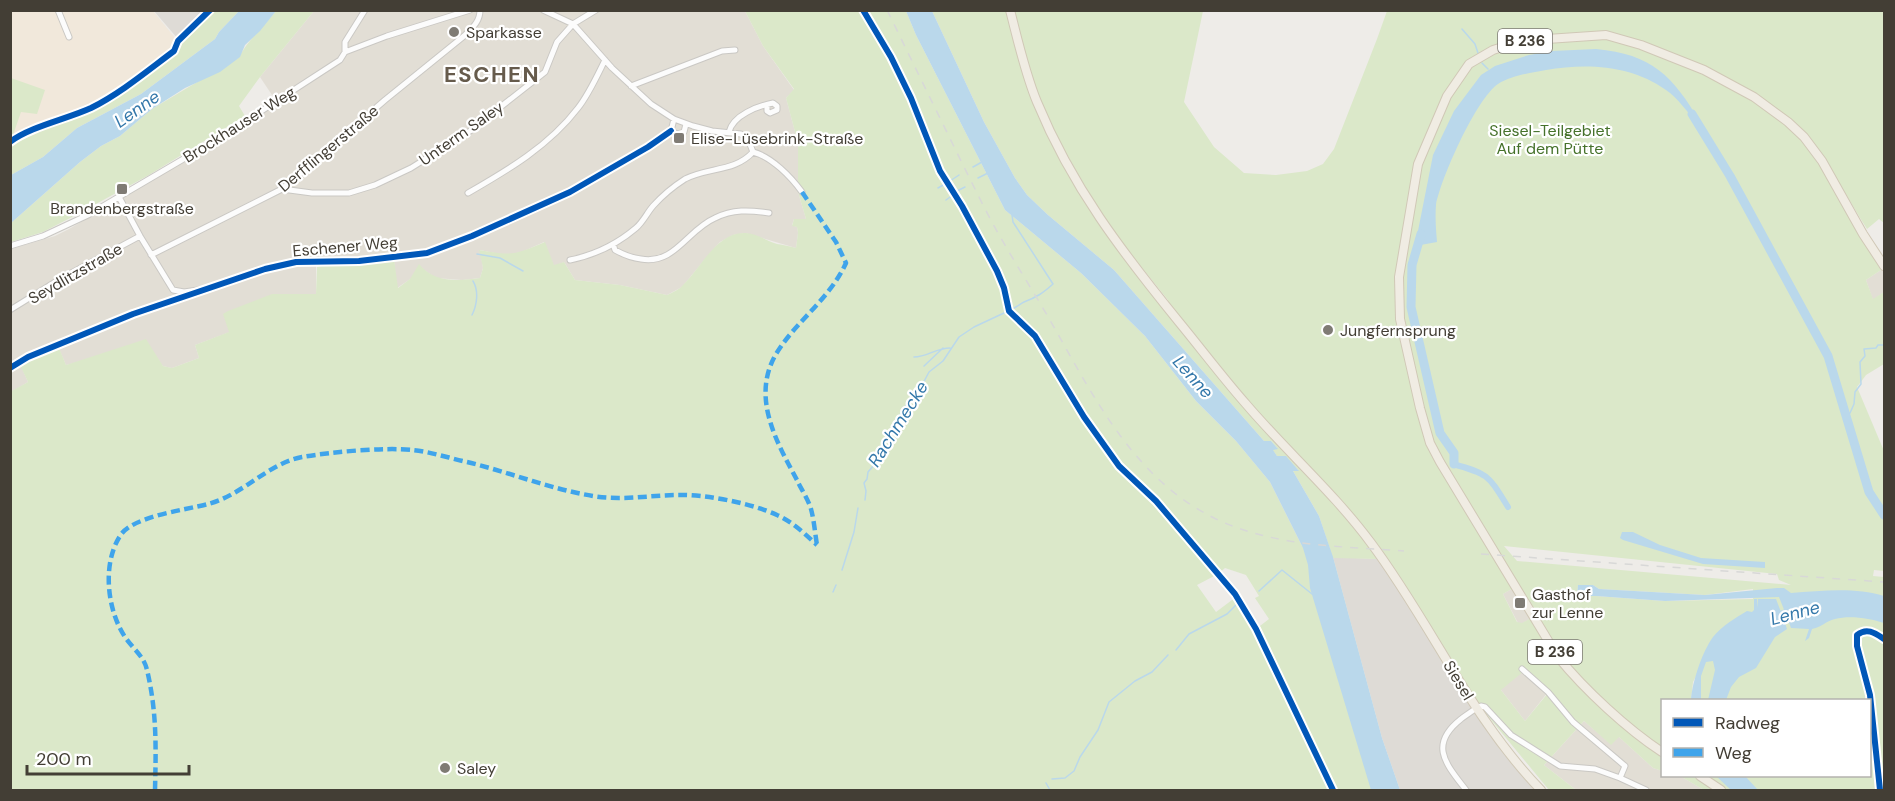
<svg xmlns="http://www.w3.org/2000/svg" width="1895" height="801" viewBox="0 0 1895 801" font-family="'DM Sans',sans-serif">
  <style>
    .residential { fill: #e2ded5 }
    .commercial { fill: #f1e8db }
    .industrial { fill: #dedbd6 }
    .green { fill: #dbe8c9; fill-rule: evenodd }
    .water { fill: #bad8eb }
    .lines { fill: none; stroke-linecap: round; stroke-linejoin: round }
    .stream { stroke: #bad8eb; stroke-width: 1.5 }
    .canal { stroke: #bad8eb; stroke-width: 6 }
    .river { stroke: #bad8eb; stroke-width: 9 }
    .street-casing { stroke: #cac8c4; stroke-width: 7 }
    .primary-casing { stroke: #d0c8b6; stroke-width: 10 }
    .street { stroke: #fcfcfc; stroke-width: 5 }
    .primary { stroke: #f0ece3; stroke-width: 8 }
    .rail { stroke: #d8d8d7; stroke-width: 1.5; stroke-dasharray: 8 8; stroke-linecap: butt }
    .quiet { stroke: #3fa4eb; stroke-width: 4.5; stroke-dasharray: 9 4.5; stroke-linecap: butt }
    .cycleway-casing { stroke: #fff; stroke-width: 10 }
    .cycleway { stroke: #0057b8; stroke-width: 6 }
    .poi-dot { fill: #7f7b74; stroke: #fff; stroke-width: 2 }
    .labels { text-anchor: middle; stroke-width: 4.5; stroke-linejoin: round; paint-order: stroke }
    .shield { fill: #fff; stroke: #7b7872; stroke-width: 1.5 }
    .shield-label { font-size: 15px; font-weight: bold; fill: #433e35 }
    .poi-label { font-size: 16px; fill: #433e35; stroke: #fff; text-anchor: start }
    .street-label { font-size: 16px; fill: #433e35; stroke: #fff }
    .park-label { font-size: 16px; fill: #46722b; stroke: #fff }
    .water-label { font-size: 18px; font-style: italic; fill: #3478aa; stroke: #fff }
    .district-label { font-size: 22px; font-weight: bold; letter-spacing: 1.5px; fill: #665b4c; stroke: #fff }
  </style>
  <rect width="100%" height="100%" fill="#eeece8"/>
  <path class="residential" d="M314,11H745L763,46L794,90L786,98L798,143V192L806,219H794L792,225L797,227L798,233L796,248L745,233L733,235L720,242L710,253L682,287L667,295L620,285L575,280L564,262L554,266L544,242L515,255H504L480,250L483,268L480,278L462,280L436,278L424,270L397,288L393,252L355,259L316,257V294H292L224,314L230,332L195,345L199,358L172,368L163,366L159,361H81L66,365L56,342L18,359L28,382L11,392V249L55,236L69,229L235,132L278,104L260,77Z
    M1884,268V292L1873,300L1866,280Z
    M1515,587L1534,617L1519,625L1503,594Z
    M1522,669L1548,692L1525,721L1498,686Z
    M1584,721L1611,744L1618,736L1653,768L1662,771V776H1680L1704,790H1576L1544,765Z"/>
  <path class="commercial" d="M11,11H153L175,38L172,50L110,97L11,139Z"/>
  <path class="industrial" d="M154,11H208L178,39Z
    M1333,557L1377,559L1423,621L1459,679L1541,790H1400L1382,738Z"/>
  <path class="green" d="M213,11H239L219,32L215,39L141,94L77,128L43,157L11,175V145L18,139L112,100L128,89L176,53L179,43Z
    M276,11H314L260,77L239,106L245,116L149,175L74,216L43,232L11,242V223L80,162L101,146L120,136L152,109L239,57C248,40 264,26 276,11Z
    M745,11H906L916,35L1005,210L1081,273L1145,336L1196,401L1236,441L1270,482L1302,546L1330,549L1319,516L1293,471L1298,470L1286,457L1277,456L1272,449L1277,448L1271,441H1264L1114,270L1048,215L1027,195L1015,178L984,122L932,11H1009C1014,31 1017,53 1024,73C1052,160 1104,237 1162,306L1168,300L1106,223L1057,137L1039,100L1029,70L1014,11H1203L1184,102L1214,147L1244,173L1276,175L1307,171L1323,164L1334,149L1377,39L1387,11H1884V223L1879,219L1867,229C1848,199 1831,166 1809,139C1783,108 1740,86 1705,68L1704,72L1768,111L1802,139L1830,179L1860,236L1881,270L1866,280L1873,299L1884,292V364L1866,375L1857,387L1884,451V571L1874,570L1873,576L1884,577V790H1704L1680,776H1870V700H1692L1698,672L1693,682L1691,700H1662V771L1653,768L1619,737L1611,745L1584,721L1544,765L1576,790H1549L1478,704L1382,556L1377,559L1333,558L1383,744L1399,790H11L10,392L28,382L20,365L59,348L66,365L146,339L163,366L172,368L199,358L195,345L229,332L223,314L228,311L272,294H316L317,267L325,265H353L394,259L398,288L410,279L419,264C434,283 458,281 480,278L483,268L479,250C512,256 514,255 545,242L554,265L564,262L575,280L620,285L667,295C673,292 679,290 683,285C701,268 717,231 746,233C758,234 767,241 777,244C783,245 790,246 796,248L798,233L797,227L792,226L794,219H806L798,192V143L786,98L794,89L763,46ZM1504,546L1777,574L1779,580L1791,585L1517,561ZM1225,568L1246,575L1259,596L1255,598L1269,619L1256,629L1236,597L1216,612L1197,585L1218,574ZM1578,585H1593L1599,589L1705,595L1753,589V599L1665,601L1596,596H1577ZM1515,587L1533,617L1522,623L1517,622L1503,594ZM1524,671L1548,693L1525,721L1501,690Z
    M11,78L45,90L37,114L21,112L13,135L11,137Z"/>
  <path class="water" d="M239,11H276L260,31L245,45L240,57L220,72L185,88L152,109L120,136L101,146L80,162L11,223V175L43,157L77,128L141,94L215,39L219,32Z
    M906,11H932L984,122L1015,178L1027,195L1048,215L1114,270L1264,441H1271L1278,449L1273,450L1277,456H1286L1299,471H1293L1319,516L1333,557L1382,738L1400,790H1371L1310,588L1308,565L1303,548L1270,482L1236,441L1196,401L1145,336L1081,273L1005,210L916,35Z
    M1596,49C1652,54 1673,76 1700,122L1697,123C1687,112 1678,98 1666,90C1631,65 1587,63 1546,70C1531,73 1512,75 1498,84C1476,99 1441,178 1436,205C1435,217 1436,230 1437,242L1415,246L1433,155L1454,111L1481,75L1495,66L1529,55L1552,51Z
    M1622,532H1633L1660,545L1701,558L1765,562V568L1703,564L1623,540L1620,538Z
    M1578,585H1593L1599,589L1705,595L1777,588H1784L1791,593C1821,591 1855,587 1884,596V623C1870,618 1849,615 1835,619C1826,621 1820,628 1812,629L1809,638L1805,641L1809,629L1791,628L1786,614L1787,613L1785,612L1779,597L1665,601L1596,596H1577Z
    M1754,599H1757L1758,608V599H1776L1781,612L1775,615L1777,619L1783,617L1787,629L1775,637L1756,668L1739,677L1731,687L1726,700H1708L1715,670L1713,661L1706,662L1701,676V700H1691C1692,683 1702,652 1713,637C1722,626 1735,618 1747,611L1752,612L1754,610Z
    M1716,776H1745L1758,790H1731Z"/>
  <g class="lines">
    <path class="stream" d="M1462,29L1475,44L1478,53
      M1482,63L1488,69
      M973,167L982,162
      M978,178L988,173
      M950,181L959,175
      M938,188L945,184
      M957,191L965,187
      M946,200L953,195
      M477,254L500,258L523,271
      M1012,309C1017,307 1020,304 1024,302C1037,297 1043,293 1053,284L1013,222L1012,215
      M472,315C477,305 479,291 473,281
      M914,357C927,357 936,348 950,348
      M924,366L943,348
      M1845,414L1850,413L1854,404L1855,392L1861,384L1860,362L1865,356L1864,349L1876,348L1878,345H1884
      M865,500L866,491L864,483L867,479L868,472L874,465L894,424L913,395L920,389L929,372L943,361L959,337L974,327L1004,313
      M842,570L854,532L858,508
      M1259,591L1282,570L1312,594
      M833,592L836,585
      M1176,650L1189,634L1227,614L1236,605
      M1052,779L1065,778L1074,771L1080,757L1098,730L1109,702L1135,681L1152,672L1168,655
      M1046,783L1050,790"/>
    <path class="canal" d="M1453,464C1489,474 1488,475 1508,507"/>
    <path class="river" d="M1692,114L1730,176L1828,356L1869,492L1884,515
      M1421,234L1412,265L1411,307L1440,433L1454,453V464
      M1767,620L1799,609"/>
    <g class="street-casing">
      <path id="street" d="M58,10L69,37
        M543,10L573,24L612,68L651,104L674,119L693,126L712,131L741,134L748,139L753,152
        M345,52V42L365,10
        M631,86L722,51L735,50
        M674,119L671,131L677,134L684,132L686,124
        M729,132C733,115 758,106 773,103L777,106V110L770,113L767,111V105
        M753,152C772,157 791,177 802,192
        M282,189L312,193H349L375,185L411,168L470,131L545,72L557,42L573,24L596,10
        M468,193C508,170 549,146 578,108C589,94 597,76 605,60
        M119,197L140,236L173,290L184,292L198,290
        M613,244L615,250C624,255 631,258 641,259C675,265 687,230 715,218C733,209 749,210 769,213
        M10,246L43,236L88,215L226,134L340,60L345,52L387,36L470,10
        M151,255L282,189L385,100L464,36C472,28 480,22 480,10
        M570,260C595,255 616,245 636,228C643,222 647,213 653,206C662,196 674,186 685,179C708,167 735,172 753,152
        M10,310L60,279L140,236
        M10,368L28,357L133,314L265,269L296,262L359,261L427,253L472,236L570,192L648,147L671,131
        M1522,669L1548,692L1573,722L1625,766L1620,778
        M1466,790C1446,764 1428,745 1461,719C1468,714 1474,709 1481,706L1485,707L1511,735L1560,766L1595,769L1620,778L1646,790"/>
    </g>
    <g class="primary-casing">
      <path id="primary" d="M1010,10C1018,41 1025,73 1037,102C1072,187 1122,252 1179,322C1202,350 1223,378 1246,404C1286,451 1334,493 1371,543C1431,623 1471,718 1541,790
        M1662,752C1627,729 1585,690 1558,657L1440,462L1430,443L1420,408L1400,319L1399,277L1418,164L1447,96L1469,64L1493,50L1509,45L1547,39L1606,35L1641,45L1704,70L1754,97L1788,122L1804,137L1822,161L1863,234L1884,266
        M1700,776L1721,790"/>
    </g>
    <use href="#street" class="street"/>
    <use href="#primary" class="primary"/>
    <path class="rail" d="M887,10C918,73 948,135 979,197C999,238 1024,276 1047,315C1091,391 1131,477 1214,518C1273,547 1340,546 1404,551
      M1481,554L1884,582"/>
    <path class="quiet" d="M802,192L836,242L846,263C829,300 796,321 776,354C751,397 776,441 797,480C801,489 808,499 811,509C814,520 815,533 817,545
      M155,790C156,748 157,712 147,670C144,656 133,649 125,637C107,610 102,564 120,536C132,516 186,510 208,504C243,495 267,464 302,457C331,452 384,447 413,450C431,452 449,458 467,462C509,472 550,489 593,496C622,501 651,495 679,495C705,494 754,504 777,515C793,522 805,534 817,545"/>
    <g class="cycleway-casing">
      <path id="cycleway" d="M863,10L891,57L911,98L940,171L962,206L997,271L1004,288L1009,311L1035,336L1084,417L1119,466L1156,501L1235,594L1256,629L1333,790
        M10,142C29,127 67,119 91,108C121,93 147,71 174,51L178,41L210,10
        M10,368L28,357L133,314L265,269L296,262L359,261L427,253L472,236L570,192L648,147L671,131
        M1880,790L1870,695L1857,646V635C1867,627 1875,633 1884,639"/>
    </g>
    <use href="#cycleway" class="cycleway"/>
  </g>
  <g class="poi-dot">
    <circle cx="454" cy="32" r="6"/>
    <rect x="673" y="132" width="12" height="12" rx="3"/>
    <rect x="116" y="183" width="12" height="12" rx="3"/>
    <circle cx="1328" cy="330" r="6"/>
    <rect x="1514" y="597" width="12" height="12" rx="3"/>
    <circle cx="445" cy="768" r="6"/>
  </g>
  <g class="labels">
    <g class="shield">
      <rect x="1498" y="29" width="54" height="24" rx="4.5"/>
      <rect x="1528" y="640" width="54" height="24" rx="4.5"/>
    </g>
    <g class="shield-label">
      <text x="1525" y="46">B 236</text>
      <text x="1555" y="657">B 236</text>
    </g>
    <g class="poi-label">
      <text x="466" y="38">Sparkasse</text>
      <text x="691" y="144">Elise-Lüsebrink-Straße</text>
      <text x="122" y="214" text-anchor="middle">Brandenbergstraße</text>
      <text x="1340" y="336">Jungfernsprung</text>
      <text x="1532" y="600">Gasthof<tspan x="1532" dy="18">zur Lenne</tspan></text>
      <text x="457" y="774">Saley</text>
    </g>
    <g class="street-label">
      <text transform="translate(239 124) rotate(-32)" y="6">Brockhauser Weg</text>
      <text transform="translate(461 133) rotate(-35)" y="6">Unterm Saley</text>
      <text transform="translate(328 148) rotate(-40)" y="6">Derfflingerstraße</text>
      <text transform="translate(345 246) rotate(-5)" y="6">Eschener Weg</text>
      <text transform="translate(75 273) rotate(-30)" y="6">Seydlitzstraße</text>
      <text transform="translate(1459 680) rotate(59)" y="6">Siesel</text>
    </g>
    <g class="park-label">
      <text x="1550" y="136">Siesel-Teilgebiet<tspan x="1550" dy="18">Auf dem Pütte</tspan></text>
    </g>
    <g class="water-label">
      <text transform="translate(137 109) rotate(-35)" y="6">Lenne</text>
      <text transform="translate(1193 377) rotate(48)" y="6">Lenne</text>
      <text transform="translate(898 424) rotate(-58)" y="6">Rachmecke</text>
      <text transform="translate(1795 613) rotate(-15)" y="6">Lenne</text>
    </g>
    <g class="district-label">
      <text x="492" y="82">ESCHEN</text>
    </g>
  </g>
  <rect width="1895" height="801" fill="none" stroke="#433e35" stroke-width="24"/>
  <rect x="1661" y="699" width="210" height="78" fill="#ffffff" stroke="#b4b2ae" stroke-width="1.5"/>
  <rect x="1673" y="718" width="30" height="9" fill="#0057b8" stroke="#b4b2ae" stroke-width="1.5"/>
  <text x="1715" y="729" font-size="18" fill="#433e35">Radweg</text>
  <rect x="1673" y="748" width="30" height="9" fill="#3fa4eb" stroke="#b4b2ae" stroke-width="1.5"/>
  <text x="1715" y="759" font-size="18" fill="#433e35">Weg</text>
  <path d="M27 765v9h162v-9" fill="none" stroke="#433e35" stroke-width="3"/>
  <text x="36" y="765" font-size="18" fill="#433e35" stroke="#ffffff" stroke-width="4.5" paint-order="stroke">200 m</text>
</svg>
